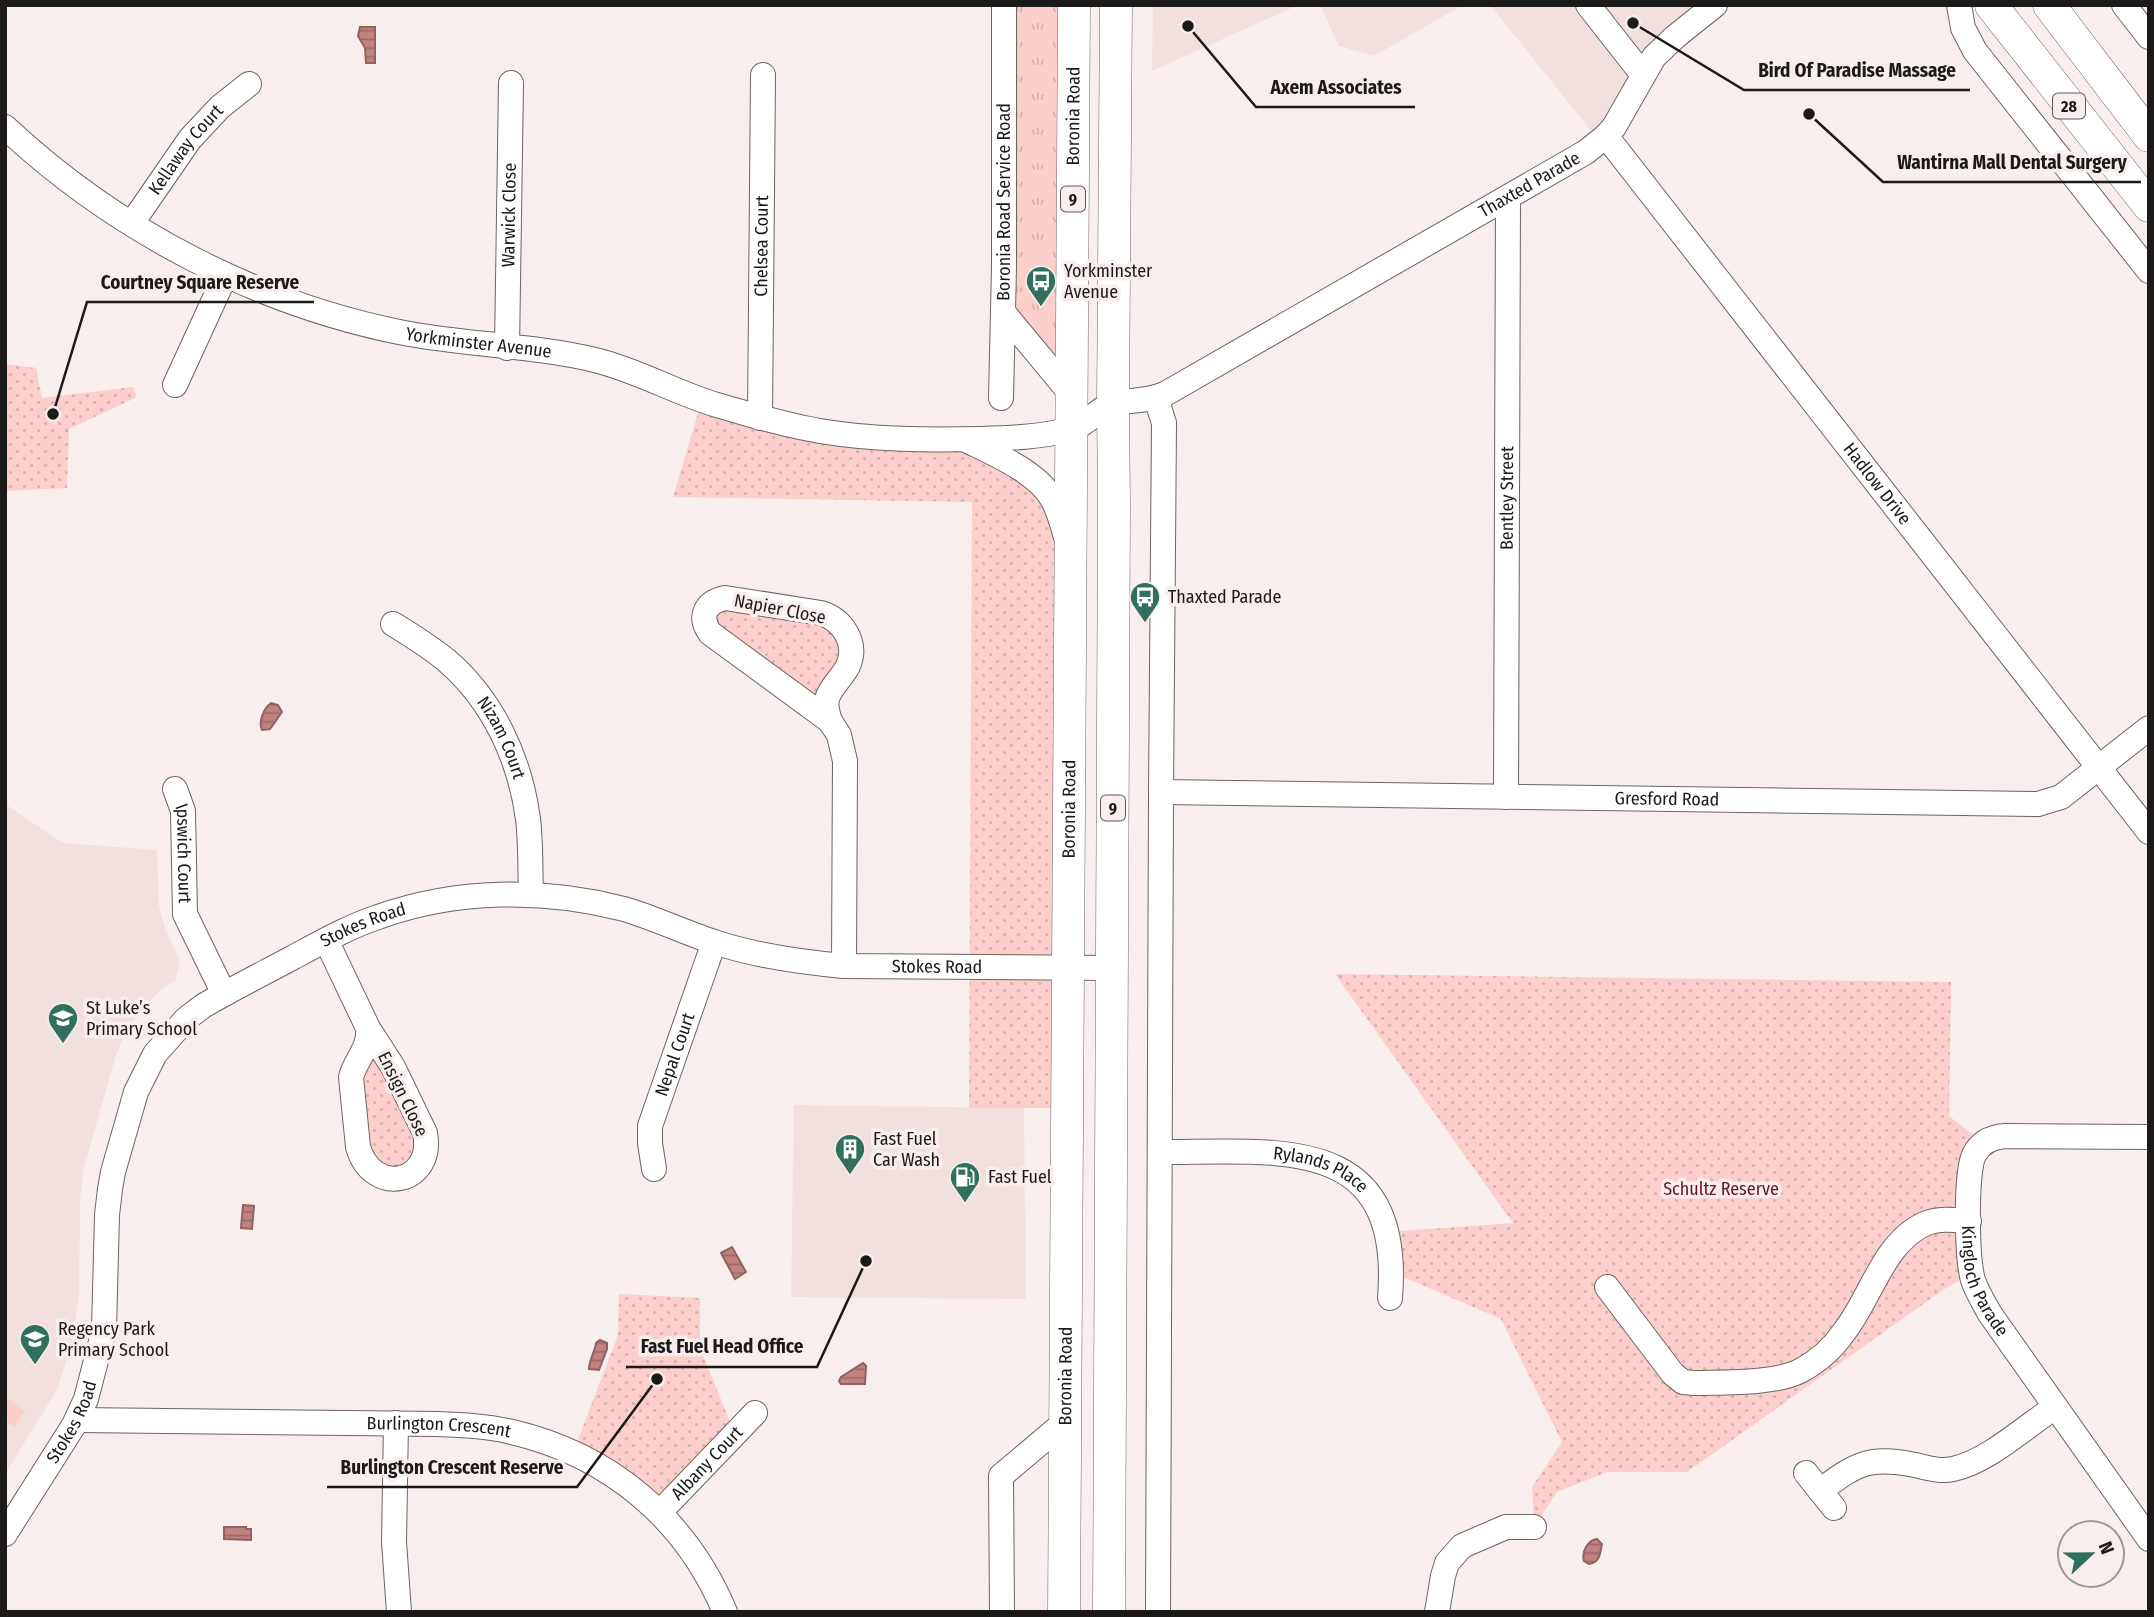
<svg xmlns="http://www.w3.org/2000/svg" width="2154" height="1617" viewBox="0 0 2154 1617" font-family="'Fira Sans Condensed',sans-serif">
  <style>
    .built { fill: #f2e0df }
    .grass { fill: url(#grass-tufts) }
    .park { fill: url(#park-dots) }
    .pitch { fill: #fccfcd }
    .water { fill: url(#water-rules); stroke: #906260; stroke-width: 2 }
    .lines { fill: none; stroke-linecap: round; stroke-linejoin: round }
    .minor-casing { stroke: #6c6564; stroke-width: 26 }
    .major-casing { stroke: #6c6564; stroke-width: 33 }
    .minor { stroke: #fff; stroke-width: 24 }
    .major { stroke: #fff; stroke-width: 32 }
    .labels { text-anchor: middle; stroke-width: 7; stroke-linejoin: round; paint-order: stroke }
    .shield { fill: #f7eeed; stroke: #5e5959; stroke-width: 2 }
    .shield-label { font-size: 16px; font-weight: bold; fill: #1c1919 }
    .street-label { font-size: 18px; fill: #1c1919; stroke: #f7eeed }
    .poi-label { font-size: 18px; fill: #1c1919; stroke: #f7eeed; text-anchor: start }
    .park-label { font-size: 18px; fill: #65171c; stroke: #f7eeed }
    .leader { fill: none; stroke: #1c1919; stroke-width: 2.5 }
    .callout-dot { fill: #1c1919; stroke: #f7eeed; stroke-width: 2.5 }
    .callout-label { font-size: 19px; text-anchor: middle; font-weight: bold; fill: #1c1919; stroke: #f7eeed; stroke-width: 7; stroke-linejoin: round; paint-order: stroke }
  </style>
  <defs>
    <pattern id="grass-tufts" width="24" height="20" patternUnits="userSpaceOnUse" patternTransform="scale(1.75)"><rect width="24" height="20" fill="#fccfcd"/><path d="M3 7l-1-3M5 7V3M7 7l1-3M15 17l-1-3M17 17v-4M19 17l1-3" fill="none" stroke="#d7b1af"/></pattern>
    <pattern id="park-dots" width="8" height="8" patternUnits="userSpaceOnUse" patternTransform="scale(1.75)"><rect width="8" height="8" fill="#fccfcd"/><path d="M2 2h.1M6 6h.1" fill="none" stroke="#d7b1af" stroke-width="1.8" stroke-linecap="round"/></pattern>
    <pattern id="water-rules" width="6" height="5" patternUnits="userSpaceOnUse" patternTransform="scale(1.75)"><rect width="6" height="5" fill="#c2827f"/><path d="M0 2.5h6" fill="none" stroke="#9d6a67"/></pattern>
  </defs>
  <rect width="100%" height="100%" fill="#f7eeed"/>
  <path class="built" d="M1153,5H1298L1152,71Z
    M1320,5H1463L1374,56L1339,46Z
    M1490,5H1715L1675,37L1600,142Z
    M5,804L63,843L157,850L159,906L165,928L180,962L175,981L163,988L139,1012L125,1032L115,1058L83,1171L80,1201L79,1294L72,1342L57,1390L5,1474Z
    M794,1105L1024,1108L1026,1299L791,1297Z"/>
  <path class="grass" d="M1004,5H1074L1071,394L1003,312Z"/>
  <path class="park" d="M5,364L36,368L42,398L133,387L137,397L69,429L67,488L5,491Z
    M702,400L713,404L965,440L1013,465L1059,514L1068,1108H969L972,502L673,497Z
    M725,598L847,633L826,702L717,638L707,606Z
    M1335,974L1951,982L1949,1116L1983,1143L1972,1273L1943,1290L1687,1472H1607L1557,1492L1534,1527L1532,1487L1562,1442L1501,1319L1392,1272L1387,1232L1513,1223Z
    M368,1043L426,1154L377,1175L353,1069Z
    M619,1294L700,1298V1348L735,1434L660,1512L573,1453L618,1335Z"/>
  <path class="pitch" d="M5,1397L25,1411L14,1427L5,1420Z"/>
  <path class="water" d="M360,27H375V63H366L365,48L358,36Z
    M271,703L278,705L282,712L270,729L262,730C258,722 264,708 271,703Z
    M243,1205L254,1206L252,1229L241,1228Z
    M732,1247L746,1272L735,1279L721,1253Z
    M600,1340L607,1343V1349L599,1370L589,1369C588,1364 595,1351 596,1343Z
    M863,1363L866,1366L865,1384H841L839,1381L841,1377Z
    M224,1527H246V1529H251V1540L224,1539Z
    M1597,1539L1602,1544C1600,1553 1600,1563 1589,1564L1584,1561C1581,1552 1588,1540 1597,1539Z"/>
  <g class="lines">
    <g class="minor-casing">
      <g id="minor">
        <path d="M1588,5L1643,75"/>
        <path d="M1959,5L1963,28L1975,51L2149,271"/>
        <path d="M2124,5L2149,37"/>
        <path id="s1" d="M5,127C115,230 257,304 404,333C467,345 532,345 595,360C637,370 676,393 717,405C751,415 785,425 820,431C873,440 928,440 981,439C1010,438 1040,437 1068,430C1086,426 1099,407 1116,403C1133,400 1149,401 1165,394L1586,152L1606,136L1614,127L1654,57L1675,37L1715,5"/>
        <path id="s2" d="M1606,136L2149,832"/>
        <path id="s3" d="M132,223L190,139L220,107L249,84"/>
        <path d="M1003,312L1071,394"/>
        <path id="s4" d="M507,348L511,83"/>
        <path d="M175,385L225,276"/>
        <path id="s5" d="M1001,398L1004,267V5"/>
        <path d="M1156,398L1164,423L1161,792L1158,1612"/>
        <path id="s6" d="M760,418L763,75"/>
        <path d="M966,440C994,454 1038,472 1053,500C1059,511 1062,524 1066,537"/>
        <path id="s7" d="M393,624C411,635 430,647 446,660C493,700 520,759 528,819C531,843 530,869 531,894"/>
        <path d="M830,721C828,714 825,707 827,699C830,687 842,678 848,666C858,643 843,620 821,613L725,598C706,602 698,616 710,633L830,721L839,735L845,761L844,966"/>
        <path id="s8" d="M175,789L183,811L185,914L224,994"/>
        <path id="s9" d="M1161,792L2038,804L2061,797L2149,728"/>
        <path id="s10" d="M1506,797L1508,198"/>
        <path d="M326,940L368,1028L393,1067L425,1133C435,1183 373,1198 358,1147L351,1077C356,1059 370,1048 368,1028"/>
        <path id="s11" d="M2149,1137L2005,1136C1991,1137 1980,1143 1974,1155C1965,1173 1967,1260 1973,1280C1977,1292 1984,1303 1990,1314L2149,1539"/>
        <path id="s12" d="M1160,1152C1280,1152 1403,1133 1390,1298"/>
        <path id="s13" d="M654,1169L650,1143V1126L714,942"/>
        <path d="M1607,1287L1673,1374L1683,1382L1694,1383C1724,1382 1774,1384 1800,1371C1817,1362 1833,1348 1844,1332C1871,1298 1884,1240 1927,1223C1940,1218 1955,1220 1969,1221"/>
        <path id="s14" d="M77,1420L437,1424C462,1425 487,1426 512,1432C610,1455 686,1519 725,1612"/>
        <path d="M396,1423L394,1542L399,1612"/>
        <path d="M1806,1473L1834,1508"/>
        <path d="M1820,1491C1857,1463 1869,1456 1915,1465C1928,1468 1940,1472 1953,1469C1987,1462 2025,1427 2055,1407"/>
        <path id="s15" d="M660,1512L755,1413"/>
        <path id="s16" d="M5,1534L74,1425L86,1399L104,1330L107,1215L110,1189L113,1172L136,1092L155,1054L186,1019L203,1006C232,989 262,974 292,958C320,943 348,927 378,917C456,889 544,888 624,909C655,918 683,932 714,942C756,956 800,962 844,966L1112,968"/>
        <path d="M1002,1612L1001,1476L1065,1422"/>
        <path d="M1437,1612L1443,1576L1447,1563L1462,1546L1506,1527H1534"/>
      </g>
    </g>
    <g class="major-casing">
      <g id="major">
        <path d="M1991,5L2149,206"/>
        <path d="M2049,5L2149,136"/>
        <path id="s17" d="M1064,1612L1074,5"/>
        <path d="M1109,1612L1114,505L1113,404L1116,5"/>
      </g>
    </g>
    <use href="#minor" class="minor"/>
    <use href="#major" class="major"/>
  </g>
  <defs>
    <g id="bus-pin" transform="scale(1.575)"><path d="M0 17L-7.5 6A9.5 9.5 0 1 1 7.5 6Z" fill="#31705e" stroke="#f7eeed"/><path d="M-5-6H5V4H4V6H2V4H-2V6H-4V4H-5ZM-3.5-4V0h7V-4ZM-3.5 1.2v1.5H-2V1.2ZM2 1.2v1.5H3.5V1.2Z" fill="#fff"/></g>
    <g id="school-pin" transform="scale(1.575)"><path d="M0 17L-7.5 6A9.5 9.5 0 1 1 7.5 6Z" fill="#31705e" stroke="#f7eeed"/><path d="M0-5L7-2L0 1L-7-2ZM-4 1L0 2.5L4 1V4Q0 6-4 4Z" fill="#fff"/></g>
    <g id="building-pin" transform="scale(1.575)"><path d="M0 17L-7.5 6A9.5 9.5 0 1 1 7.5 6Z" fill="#31705e" stroke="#f7eeed"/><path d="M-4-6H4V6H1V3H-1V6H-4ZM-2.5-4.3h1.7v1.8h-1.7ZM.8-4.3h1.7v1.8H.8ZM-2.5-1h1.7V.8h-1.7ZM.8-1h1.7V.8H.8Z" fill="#fff"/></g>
    <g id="fuel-pin" transform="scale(1.575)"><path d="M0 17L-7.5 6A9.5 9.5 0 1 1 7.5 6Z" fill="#31705e" stroke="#f7eeed"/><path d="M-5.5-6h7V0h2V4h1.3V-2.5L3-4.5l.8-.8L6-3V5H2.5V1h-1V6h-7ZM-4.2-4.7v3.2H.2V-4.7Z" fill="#fff"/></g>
  </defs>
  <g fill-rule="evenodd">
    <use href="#bus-pin" x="1041" y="281"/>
    <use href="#bus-pin" x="1145" y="597"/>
    <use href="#school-pin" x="63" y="1018"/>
    <use href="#building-pin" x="850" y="1149"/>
    <use href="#fuel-pin" x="965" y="1177"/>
    <use href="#school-pin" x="35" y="1339"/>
  </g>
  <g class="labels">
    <g class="shield">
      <rect x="2053" y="93.5" width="32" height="25" rx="5"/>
      <rect x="1061" y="186.5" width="24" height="25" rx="5"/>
      <rect x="1101" y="795.5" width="24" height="25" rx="5"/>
    </g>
    <g class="shield-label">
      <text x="2069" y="112">28</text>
      <text x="1073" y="205">9</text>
      <text x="1113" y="814">9</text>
    </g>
    <g class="street-label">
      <text dy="6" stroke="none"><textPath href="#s17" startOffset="1496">Boronia Road</textPath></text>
      <text dy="6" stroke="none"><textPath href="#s3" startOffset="91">Kellaway Court</textPath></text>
      <text dy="6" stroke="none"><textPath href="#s1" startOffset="1659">Thaxted Parade</textPath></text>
      <text dy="6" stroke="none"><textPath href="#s5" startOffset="196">Boronia Road Service Road</textPath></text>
      <text dy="6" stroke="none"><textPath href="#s4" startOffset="133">Warwick Close</textPath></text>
      <text dy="6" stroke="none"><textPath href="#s6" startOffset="172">Chelsea Court</textPath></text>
      <text dy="6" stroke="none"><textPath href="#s1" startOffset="530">Yorkminster Avenue</textPath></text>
      <text dy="6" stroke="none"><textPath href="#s2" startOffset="441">Hadlow Drive</textPath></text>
      <text dy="6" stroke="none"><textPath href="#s10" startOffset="299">Bentley Street</textPath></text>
      <text transform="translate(780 609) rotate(11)" y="6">Napier Close</text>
      <text dy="6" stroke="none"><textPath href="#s7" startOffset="161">Nizam Court</textPath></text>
      <text dy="6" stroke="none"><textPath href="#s9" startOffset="506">Gresford Road</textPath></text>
      <text dy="6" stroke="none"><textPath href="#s17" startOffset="803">Boronia Road</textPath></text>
      <text dy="6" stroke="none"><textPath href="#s8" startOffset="66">Ipswich Court</textPath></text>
      <text dy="6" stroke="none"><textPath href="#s16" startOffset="761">Stokes Road</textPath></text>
      <text dy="6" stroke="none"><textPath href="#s16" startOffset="1349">Stokes Road</textPath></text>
      <text dy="6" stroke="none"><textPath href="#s13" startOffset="119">Nepal Court</textPath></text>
      <text transform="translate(403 1094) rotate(64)" y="6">Ensign Close</text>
      <text dy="6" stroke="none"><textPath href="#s12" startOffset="164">Rylands Place</textPath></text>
      <text dy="6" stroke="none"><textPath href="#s11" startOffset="312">Kingloch Parade</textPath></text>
      <text dy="6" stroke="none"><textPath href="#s17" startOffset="236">Boronia Road</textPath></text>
      <text dy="6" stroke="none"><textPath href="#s16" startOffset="131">Stokes Road</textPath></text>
      <text dy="6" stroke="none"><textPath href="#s14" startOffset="362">Burlington Crescent</textPath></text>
      <text dy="6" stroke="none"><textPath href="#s15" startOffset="68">Albany Court</textPath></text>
    </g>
    <g class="poi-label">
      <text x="1064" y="277">Yorkminster<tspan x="1064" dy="21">Avenue</tspan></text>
      <text x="1168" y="603">Thaxted Parade</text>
      <text x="86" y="1014">St Luke’s<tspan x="86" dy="21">Primary School</tspan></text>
      <text x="873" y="1145">Fast Fuel<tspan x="873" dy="21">Car Wash</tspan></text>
      <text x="988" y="1183">Fast Fuel</text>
      <text x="58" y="1335">Regency Park<tspan x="58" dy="21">Primary School</tspan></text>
    </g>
    <g class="park-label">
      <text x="1721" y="1195">Schultz Reserve</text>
    </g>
  </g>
  <path class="leader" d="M1633 23L1744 90H1970M1188 26L1256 107H1415M1809 114L1883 182H2141M53 414L87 302H314M866 1261L817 1367H626M657 1379L577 1487H327"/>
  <g class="callout-dot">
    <circle cx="1633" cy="23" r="7"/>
    <circle cx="1188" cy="26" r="7"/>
    <circle cx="1809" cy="114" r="7"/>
    <circle cx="53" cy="414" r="7"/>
    <circle cx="866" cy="1261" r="7"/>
    <circle cx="657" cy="1379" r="7"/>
  </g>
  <g class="callout-label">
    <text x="1857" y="77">Bird Of Paradise Massage</text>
    <text x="1336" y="94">Axem Associates</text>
    <text x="2012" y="169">Wantirna Mall Dental Surgery</text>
    <text x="200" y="289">Courtney Square Reserve</text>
    <text x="722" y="1353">Fast Fuel Head Office</text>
    <text x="452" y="1474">Burlington Crescent Reserve</text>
  </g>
  <rect width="2154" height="1617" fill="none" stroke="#1c1919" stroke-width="14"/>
  <g transform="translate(2091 1554) rotate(68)"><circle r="33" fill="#f7eeed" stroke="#9f9998" stroke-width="2"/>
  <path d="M0-5L12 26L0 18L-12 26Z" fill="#31705e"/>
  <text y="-10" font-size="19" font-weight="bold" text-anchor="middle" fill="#1c1919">N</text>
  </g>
</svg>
